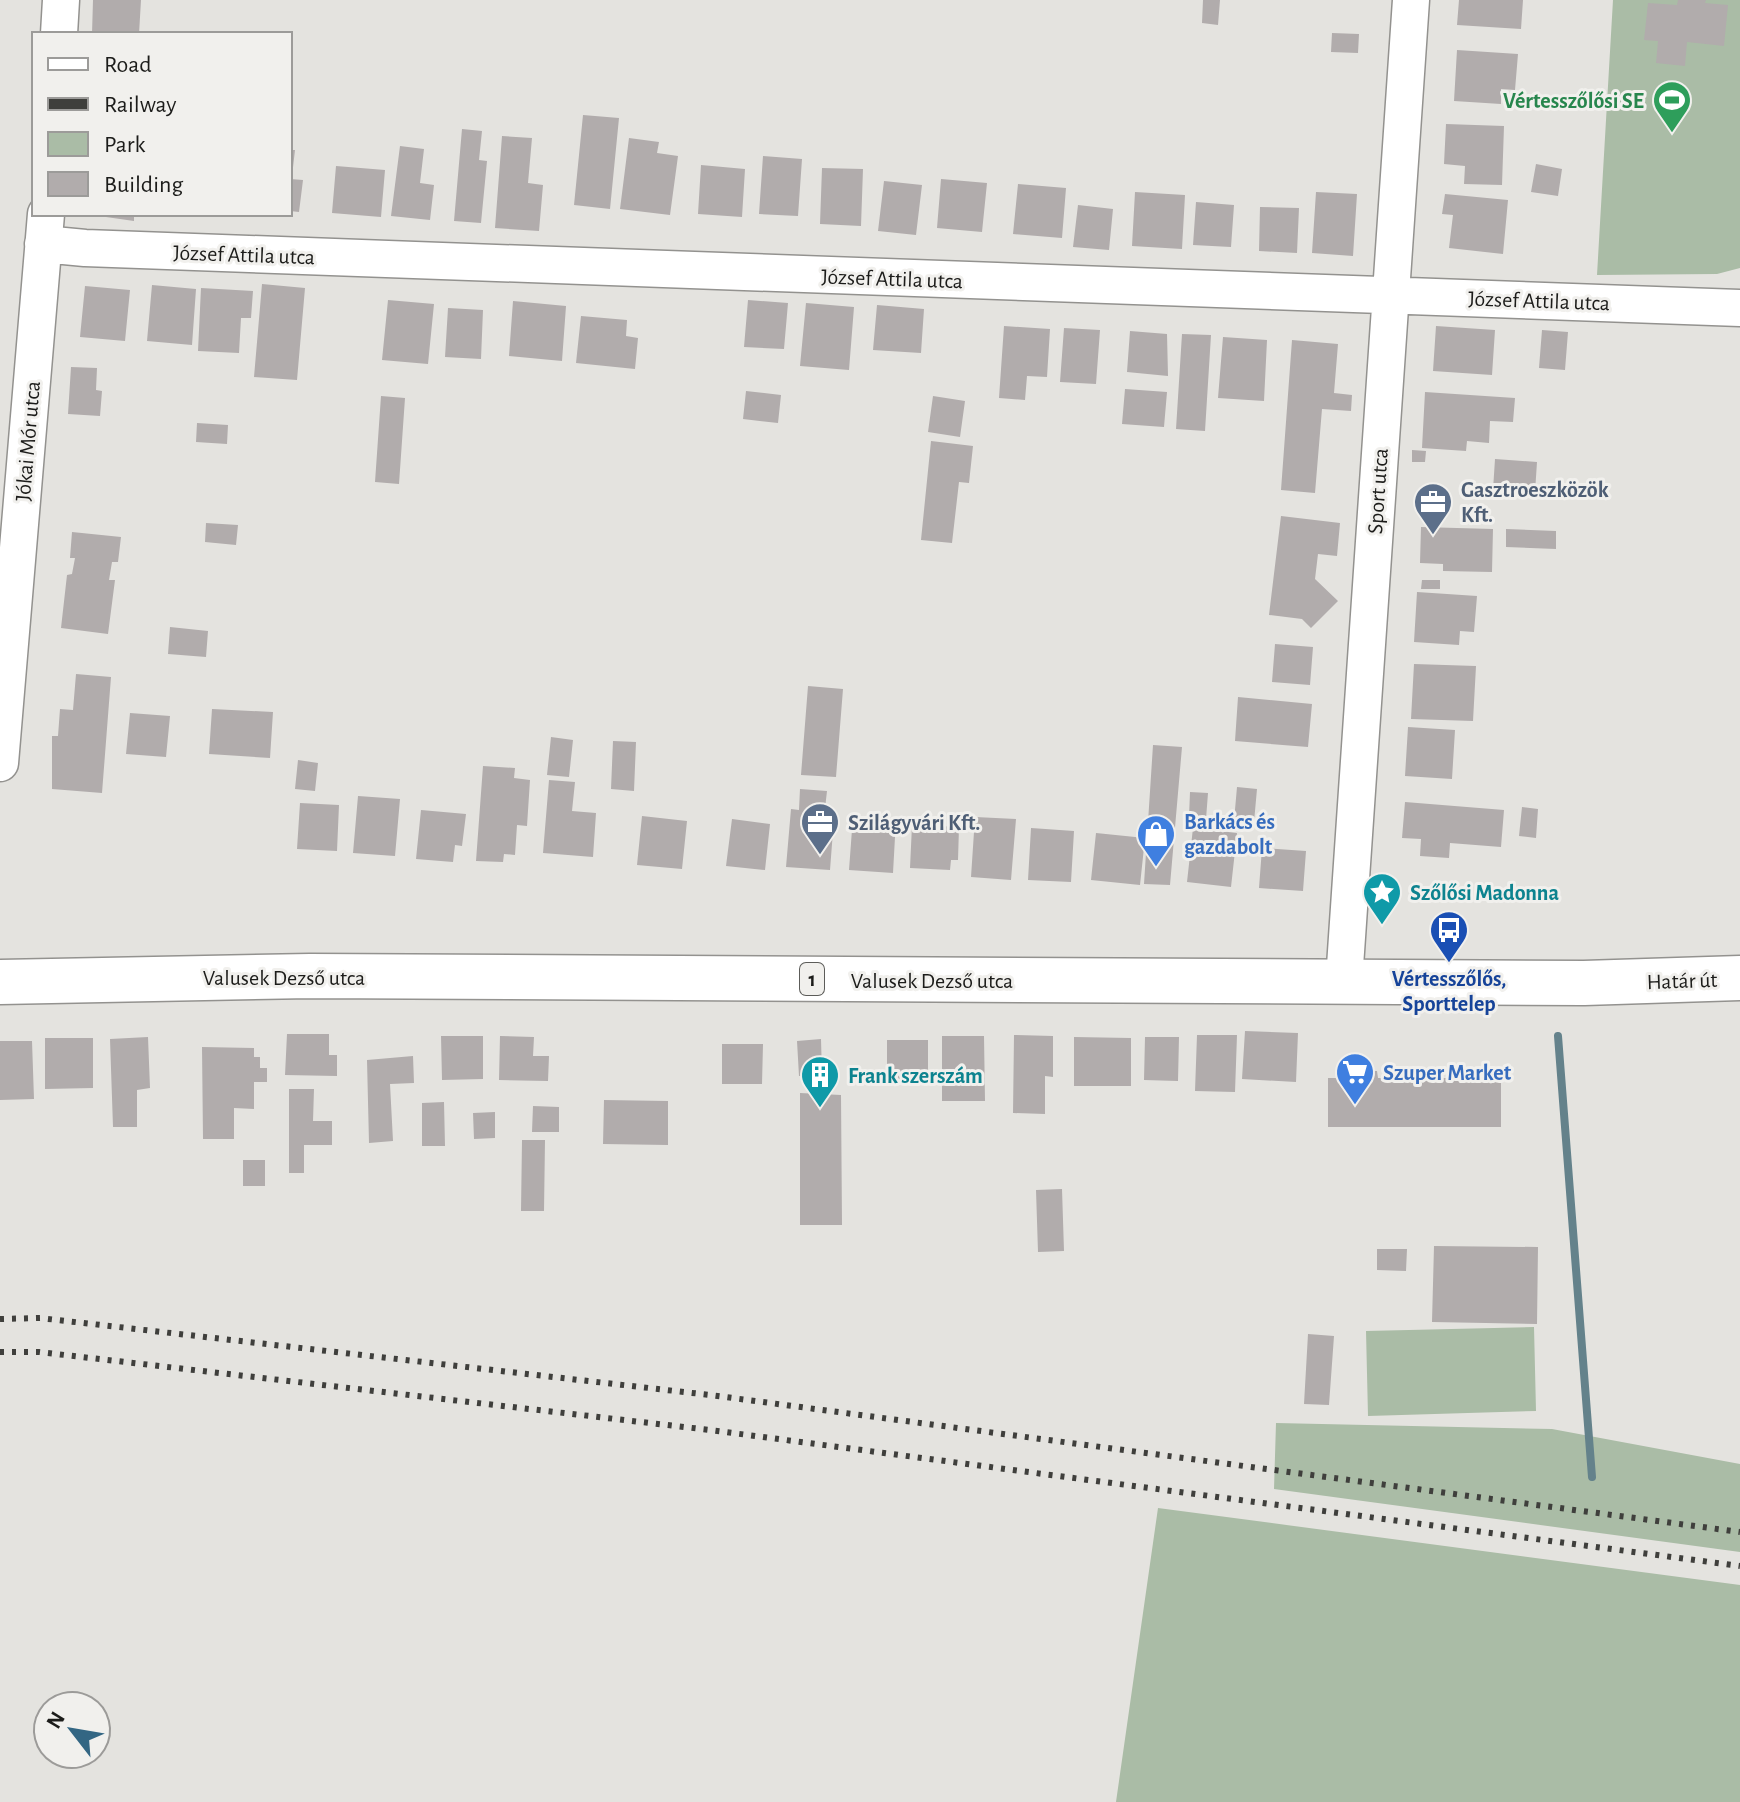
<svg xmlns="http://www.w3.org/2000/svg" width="1740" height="1802" viewBox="0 0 1740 1802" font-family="'Alegreya Sans',sans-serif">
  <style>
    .green { fill: #aabca6 }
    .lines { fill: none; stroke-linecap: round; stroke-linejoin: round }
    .stream { stroke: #64828b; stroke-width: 8 }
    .building { fill: #b1acac }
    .minor-casing { stroke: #93928f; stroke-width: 39 }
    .major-casing { stroke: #93928f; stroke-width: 47 }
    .minor { stroke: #fff; stroke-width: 36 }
    .major { stroke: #fff; stroke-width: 44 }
    .rail { stroke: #3f3f3c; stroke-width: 6; stroke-dasharray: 4 8; stroke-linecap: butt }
    .labels { text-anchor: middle; stroke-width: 6; stroke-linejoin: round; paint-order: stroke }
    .shield { fill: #f1f0ed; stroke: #5c5c59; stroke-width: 2 }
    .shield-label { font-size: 20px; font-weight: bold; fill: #1c1c1a }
    .leisure-label { font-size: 22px; font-weight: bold; fill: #27864d; stroke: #f1f0ed; text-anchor: end }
    .street-label { font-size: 22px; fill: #1c1c1a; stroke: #f1f0ed }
    .service-label { font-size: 22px; font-weight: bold; fill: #4e5e75; stroke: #f1f0ed; text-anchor: start }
    .shop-label { font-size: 22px; font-weight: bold; fill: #366cbe; stroke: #f1f0ed; text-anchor: start }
    .culture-label { font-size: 22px; font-weight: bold; fill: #0d838f; stroke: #f1f0ed; text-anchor: start }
    .transit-label { font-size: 22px; font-weight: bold; fill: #164399; stroke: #f1f0ed }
  </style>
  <rect width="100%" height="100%" fill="#e4e3df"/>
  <path class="green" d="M1613,0H1740V268L1717,274L1597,275Z
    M1534,1327L1536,1411L1368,1416L1366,1331Z
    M1276,1423L1552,1429L1740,1464V1552L1274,1489Z
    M1158,1508L1740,1585V1802H1116Z"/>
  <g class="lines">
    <path class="stream" d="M1558,1036L1592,1477"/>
  </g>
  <path class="building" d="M93,0H141L139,34H92Z
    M1203,0H1220L1218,25L1202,23Z
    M1459,0H1523L1521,29L1457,25Z
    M1678,0H1706L1705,3L1728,5L1724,46L1687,42L1685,66L1656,63L1658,41L1644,40L1648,3L1677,5Z
    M1332,33L1359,34L1358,53L1331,52Z
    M1457,50L1518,54L1515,90L1501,89V104L1454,101Z
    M583,115L619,118L610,209L574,205Z
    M1446,124L1504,126L1502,185L1464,184L1465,166L1444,164Z
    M462,129L482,131L479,160L487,161L481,223L454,221Z
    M502,136L532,138L528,183L543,185L539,231L495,228Z
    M629,138L659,142L657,153L678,156L670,215L620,209Z
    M400,146L424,149L420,183L434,185L430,220L391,216Z
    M290,150H295L292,176H290Z
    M763,156L802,159L798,216L759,214Z
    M1536,164L1562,169L1558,196L1531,192Z
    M701,165L745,169L742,217L698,214Z
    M336,166L385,170L381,217L332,213Z
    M822,168L863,169L861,226L820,224Z
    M290,179L303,180L299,212L290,211Z
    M941,179L987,183L982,232L937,228Z
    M884,181L922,185L916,235L878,231Z
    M1018,184L1066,188L1062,238L1013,234Z
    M1135,192L1185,195L1182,249L1132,246Z
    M1316,192L1357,194L1353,256L1312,253Z
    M1445,194L1508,200L1503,254L1449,248L1453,215L1442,214Z
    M1196,202L1234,205L1231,247L1193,245Z
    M1078,205L1113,209L1109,250L1073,247Z
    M1260,207L1299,208L1297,253L1259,251Z
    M85,214H134V221Z
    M262,284L305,288L297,380L254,377Z
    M152,285L196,289L192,345L147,341Z
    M85,286L130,290L125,341L80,337Z
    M201,288L253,291L251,318H241L239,353L198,351Z
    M388,300L434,304L428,364L382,360Z
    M748,300L788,303L784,349L744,347Z
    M513,301L566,306L562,361L509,356Z
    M806,303L854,307L849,370L800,366Z
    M877,305L924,309L921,353L873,350Z
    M448,308L483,310L481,359L445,357Z
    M581,316L627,320L626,336L638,338L635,369L576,363Z
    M1004,326L1050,329L1047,377L1027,376L1025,400L999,398Z
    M1436,326L1495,330L1492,375L1433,371Z
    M1064,328L1100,330L1096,384L1060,382Z
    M1542,330L1568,332L1565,370L1539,368Z
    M1130,331L1167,334L1168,376L1127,372Z
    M1182,334L1211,335L1205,431L1176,429Z
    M1223,337L1267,340L1264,401L1218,398Z
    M1292,340L1338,344L1334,393L1352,395L1351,411L1322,409L1315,493L1281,490Z
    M71,367L97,368L96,390L102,391L100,416L68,414Z
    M1125,389L1167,392L1164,427L1122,424Z
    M746,391L781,395L778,423L743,419Z
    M1425,392L1515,398L1513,422L1490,421L1489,443L1467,441L1466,451L1422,448Z
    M381,396L405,398L399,484L375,482Z
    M933,396L965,401L960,437L928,432Z
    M197,423L228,425L227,444L196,442Z
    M931,441L973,446L969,483L959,482L952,543L921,540Z
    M1412,450L1426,451L1425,462H1412Z
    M1495,459L1537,462L1535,492L1493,490Z
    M1281,516L1340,523L1337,556L1318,554L1315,579L1338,601L1311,628L1302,619L1269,615Z
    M206,523L238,525L236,545L205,542Z
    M1421,527L1493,529L1492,572L1443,571V564L1420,563Z
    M1506,529L1556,531V549L1506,547Z
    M72,532L121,537L118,562H112L109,580H115L108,634L61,628L67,575L72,574L75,558H70Z
    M1422,580H1440V589H1421Z
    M1417,592L1477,596L1474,632L1460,631L1459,645L1414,642Z
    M170,627L208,631L206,657L168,654Z
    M1275,644L1313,647L1310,685L1272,682Z
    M1414,664L1476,666L1473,721L1411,719Z
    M76,674L111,677L102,793L52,789V736H58L60,709L73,710Z
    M808,686L843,689L836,777L801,775Z
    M1238,697L1312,704L1308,747L1235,741Z
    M212,709L273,712L270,758L209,754Z
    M130,713L170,716L166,757L126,754Z
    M1408,727L1455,730L1452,779L1405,776Z
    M551,737L573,740L569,777L547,775Z
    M613,741L636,742L634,791L611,789Z
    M1153,745L1182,747L1170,885L1144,884Z
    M298,760L318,763L315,791L295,789Z
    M483,766L515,768L514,778L530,780L527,826L517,825L515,855L504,854L503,862L476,861Z
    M549,780L575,782L572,811L596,813L593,857L543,853Z
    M1237,787L1257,789L1254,822L1234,821Z
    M800,789L827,791L824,817L834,818L830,870L786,867L791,809L799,810Z
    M1190,792L1208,793L1206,819L1189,817Z
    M358,796L400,799L395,856L353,853Z
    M1405,802L1504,810L1501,847L1450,843L1449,858L1420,856L1421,839L1402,838Z
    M300,803L339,805L337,851L297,849Z
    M1522,807L1538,809L1536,838L1519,836Z
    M421,810L466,814L462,846L455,845L453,862L416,859Z
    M642,816L687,821L682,869L637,865Z
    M853,816L896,819L893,873L849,870Z
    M975,817L1016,819L1011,880L971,877Z
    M732,819L770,824L765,870L726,866Z
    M912,825L959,827L958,860H951L950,870L910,868Z
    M1031,828L1074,831L1071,882L1028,880Z
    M1193,828L1237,833L1231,887L1187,882Z
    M1096,833L1145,838L1140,885L1091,880Z
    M1262,848L1306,851L1303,891L1259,888Z
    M1245,1031L1298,1033L1296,1082L1242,1079Z
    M287,1034H329V1055H337V1076L285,1075Z
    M1014,1035L1053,1036V1077L1045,1076V1114L1013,1113Z
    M1197,1035H1237L1235,1092L1195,1091Z
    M441,1036H483V1079L442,1080Z
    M500,1036L534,1037L533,1056H549L548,1081L499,1080Z
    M942,1036H984L985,1101H942Z
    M148,1037L150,1088L137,1090V1127H113L110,1039Z
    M1074,1037L1131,1038V1086H1074Z
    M1145,1037H1179L1178,1081L1144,1080Z
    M45,1038H93V1088L45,1089Z
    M821,1039L822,1075L799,1076L797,1041Z
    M887,1040H928V1081H887Z
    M0,1041H32L34,1099L0,1100Z
    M722,1044H763L762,1084H722Z
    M202,1047L254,1048V1057H260V1068H267V1082H254V1109L234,1108V1139H203Z
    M413,1056L414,1083L390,1084L393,1141L369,1143L367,1060Z
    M1361,1071H1377L1378,1078H1474V1072H1489V1078H1501V1127H1328V1078H1361Z
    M289,1089H314L313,1121H332V1145H304V1173H289Z
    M800,1093L841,1095L842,1225H800Z
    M604,1100L668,1101V1145L603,1144Z
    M444,1102L445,1146H422V1103Z
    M533,1106L559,1107V1132H532Z
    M495,1112V1138L474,1139L473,1113Z
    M522,1140H545L544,1211H521Z
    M243,1160H265V1186H243Z
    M1062,1189L1064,1251L1038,1252L1036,1190Z
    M1434,1246L1538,1247L1537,1324L1432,1322Z
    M1377,1249H1407L1406,1271L1377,1270Z
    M1308,1334L1334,1336L1329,1405L1304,1404Z"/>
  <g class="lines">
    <g class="minor-casing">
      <path id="minor" d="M59,34L61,0
        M43,244L85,248L1740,308
        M0,763L46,214
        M1344,981L1411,0"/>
    </g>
    <g class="major-casing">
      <path id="major" d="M0,982L310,976L1584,983L1740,978"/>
    </g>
    <use href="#minor" class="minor"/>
    <use href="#major" class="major"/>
    <path class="rail" d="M0,1319L40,1318L710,1395L1740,1532
      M0,1352H39L710,1430L1740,1566"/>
  </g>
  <defs>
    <g id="stadium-pin" transform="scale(2)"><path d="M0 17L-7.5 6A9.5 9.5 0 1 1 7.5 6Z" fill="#2e9e5b" stroke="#f1f0ed"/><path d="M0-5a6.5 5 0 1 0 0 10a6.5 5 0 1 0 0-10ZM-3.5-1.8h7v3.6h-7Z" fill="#fff"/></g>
    <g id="office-pin" transform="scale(2)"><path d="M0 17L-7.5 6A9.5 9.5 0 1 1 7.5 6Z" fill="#5c6f8a" stroke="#f1f0ed"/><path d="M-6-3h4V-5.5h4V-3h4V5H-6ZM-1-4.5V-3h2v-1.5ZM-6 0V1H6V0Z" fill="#fff"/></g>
    <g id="shop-pin" transform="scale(2)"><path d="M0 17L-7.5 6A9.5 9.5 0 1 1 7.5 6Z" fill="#3f7fe0" stroke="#f1f0ed"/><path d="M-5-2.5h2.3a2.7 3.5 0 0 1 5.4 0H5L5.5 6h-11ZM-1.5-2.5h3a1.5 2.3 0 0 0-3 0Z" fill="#fff"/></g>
    <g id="sight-pin" transform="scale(2)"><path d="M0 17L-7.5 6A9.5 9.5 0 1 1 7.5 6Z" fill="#0f9aa8" stroke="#f1f0ed"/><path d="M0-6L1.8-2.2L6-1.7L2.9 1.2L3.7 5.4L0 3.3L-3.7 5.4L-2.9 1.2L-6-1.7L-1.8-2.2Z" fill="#fff"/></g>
    <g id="bus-pin" transform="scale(2)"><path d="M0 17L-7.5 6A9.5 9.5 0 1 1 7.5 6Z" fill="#1a4fb4" stroke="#f1f0ed"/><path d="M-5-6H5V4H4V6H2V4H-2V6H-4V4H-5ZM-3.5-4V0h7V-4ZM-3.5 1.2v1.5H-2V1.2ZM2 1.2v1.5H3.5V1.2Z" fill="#fff"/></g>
    <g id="supermarket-pin" transform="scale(2)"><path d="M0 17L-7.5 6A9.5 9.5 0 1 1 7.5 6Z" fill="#3f7fe0" stroke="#f1f0ed"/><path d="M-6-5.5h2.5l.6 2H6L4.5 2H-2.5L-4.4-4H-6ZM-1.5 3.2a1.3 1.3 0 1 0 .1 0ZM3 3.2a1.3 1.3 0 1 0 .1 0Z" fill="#fff"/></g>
    <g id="building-pin" transform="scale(2)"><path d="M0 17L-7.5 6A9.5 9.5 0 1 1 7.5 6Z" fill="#0f9aa8" stroke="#f1f0ed"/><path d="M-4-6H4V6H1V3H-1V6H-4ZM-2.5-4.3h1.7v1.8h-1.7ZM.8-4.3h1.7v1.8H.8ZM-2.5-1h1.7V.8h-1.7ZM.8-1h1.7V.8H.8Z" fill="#fff"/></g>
  </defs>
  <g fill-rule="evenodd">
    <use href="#stadium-pin" x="1672" y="100"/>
    <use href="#office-pin" x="1433" y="502"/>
    <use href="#office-pin" x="820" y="822"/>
    <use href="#shop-pin" x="1156" y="834"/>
    <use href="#sight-pin" x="1382" y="892"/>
    <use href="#bus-pin" x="1449" y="930"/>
    <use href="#supermarket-pin" x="1355" y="1072"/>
    <use href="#building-pin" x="820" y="1075"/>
  </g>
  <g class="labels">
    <rect class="shield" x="800" y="963" width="24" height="32" rx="6"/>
    <g class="shield-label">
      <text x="812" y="986">1</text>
    </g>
    <g class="leisure-label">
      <text x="1644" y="108">Vértesszőlősi SE</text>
    </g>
    <g class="street-label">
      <text transform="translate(244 254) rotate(2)" y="8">József Attila utca</text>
      <text transform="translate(892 278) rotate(2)" y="8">József Attila utca</text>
      <text transform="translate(1539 300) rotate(2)" y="8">József Attila utca</text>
      <text transform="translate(27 441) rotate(-85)" y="8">Jókai Mór utca</text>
      <text transform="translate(1377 491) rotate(-86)" y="8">Sport utca</text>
      <text x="284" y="985">Valusek Dezső utca</text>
      <text x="932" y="988">Valusek Dezső utca</text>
      <text transform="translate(1682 980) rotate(-2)" y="8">Határ út</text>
    </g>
    <g class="service-label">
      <text x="1461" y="497">Gasztroeszközök<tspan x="1461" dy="25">Kft.</tspan></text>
      <text x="848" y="830">Szilágyvári Kft.</text>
    </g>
    <g class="shop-label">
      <text x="1184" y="829">Barkács és<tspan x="1184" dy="25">gazdabolt</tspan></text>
      <text x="1383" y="1080">Szuper Market</text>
    </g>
    <g class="culture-label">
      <text x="1410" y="900">Szőlősi Madonna</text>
      <text x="848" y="1083">Frank szerszám</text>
    </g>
    <g class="transit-label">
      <text x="1449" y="986">Vértesszőlős,<tspan x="1449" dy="25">Sporttelep</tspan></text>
    </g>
  </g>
  <rect x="32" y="32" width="260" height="184" fill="#f1f0ed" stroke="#9c9b99" stroke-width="2"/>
  <rect x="48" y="58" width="40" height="12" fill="#ffffff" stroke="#9c9b99" stroke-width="2"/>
  <text x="104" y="72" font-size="24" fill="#1c1c1a">Road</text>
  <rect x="48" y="98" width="40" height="12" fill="#3f3f3c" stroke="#9c9b99" stroke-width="2"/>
  <text x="104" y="112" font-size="24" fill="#1c1c1a">Railway</text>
  <rect x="48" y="132" width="40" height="24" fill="#aabca6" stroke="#9c9b99" stroke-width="2"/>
  <text x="104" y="152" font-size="24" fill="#1c1c1a">Park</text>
  <rect x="48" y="172" width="40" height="24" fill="#b1acac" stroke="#9c9b99" stroke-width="2"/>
  <text x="104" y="192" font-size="24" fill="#1c1c1a">Building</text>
  <g transform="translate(72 1730) rotate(301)"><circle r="38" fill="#f1f0ed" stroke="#9c9b99" stroke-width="2"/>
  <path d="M0-6L14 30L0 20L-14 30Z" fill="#336683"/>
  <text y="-12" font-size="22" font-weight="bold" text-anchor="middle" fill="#1c1c1a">N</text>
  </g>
</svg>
